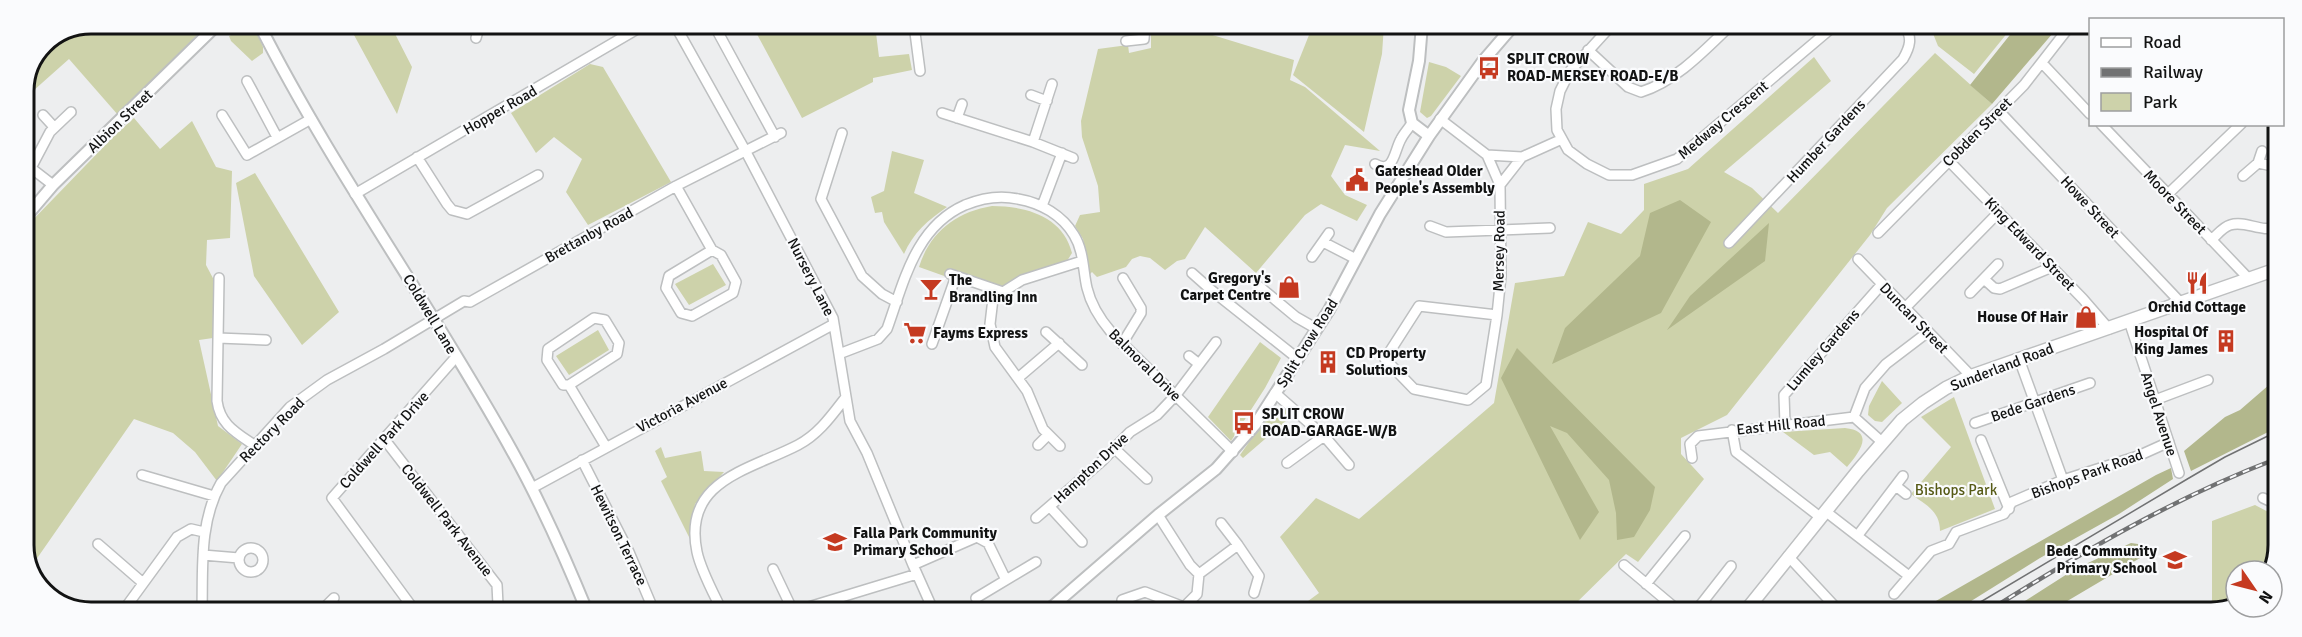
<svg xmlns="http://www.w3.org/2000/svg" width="2302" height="637" viewBox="0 0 2302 637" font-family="Signika,sans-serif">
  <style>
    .green { fill: #cdd2aa }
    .forest { fill: #b2b78c }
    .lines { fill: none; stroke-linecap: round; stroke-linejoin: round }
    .minor-casing { stroke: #bdbfc0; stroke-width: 12 }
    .tertiary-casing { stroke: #bdbfc0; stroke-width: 14 }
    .secondary-casing { stroke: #bdbfc0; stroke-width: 15 }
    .minor { stroke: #fff; stroke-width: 9 }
    .tertiary { stroke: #fff; stroke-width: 10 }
    .secondary { stroke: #fff; stroke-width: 12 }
    .tram { stroke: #717273; stroke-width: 1.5 }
    .rail-casing { stroke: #717273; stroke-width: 4.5 }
    .rail { stroke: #fafbfd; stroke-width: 2; stroke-dasharray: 7; stroke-linecap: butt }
    .labels { text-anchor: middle; stroke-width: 4.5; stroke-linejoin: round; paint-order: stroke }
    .poi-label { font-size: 15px; font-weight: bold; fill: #121313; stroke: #fafbfd; text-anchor: start }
    .street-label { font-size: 15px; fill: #121313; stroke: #fafbfd }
    .park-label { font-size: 15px; fill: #565a16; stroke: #fafbfd }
    .rim { fill: none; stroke: #121313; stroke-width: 3 }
  </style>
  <rect width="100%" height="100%" fill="#edeeef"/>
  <path class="green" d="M91,24H206L207,25L118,115L69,59L24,99V91L44,43Z
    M253,24L263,47V53L252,61L231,41L229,36Z
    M348,24H390L412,67L397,114Z
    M752,25H875L879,57L909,54L912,70L873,78V82L802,118Z
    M1151,25H1180L1294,60L1290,80L1305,87L1380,151L1345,145L1331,176L1345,195L1367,205L1357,221L1321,204L1305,215L1256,273L1205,227L1185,259L1177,261L1165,270L1150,258L1140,256L1132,259L1126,267L1097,277L1092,272L1089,275L1083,239L1075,226L1080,215L1100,212L1098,186L1082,137L1081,121L1098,49L1128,45L1129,53L1151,48Z
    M1313,25H1384L1382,54L1364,132L1293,75Z
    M1930,26H2013L1974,74L1938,46Z
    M1935,53L1992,104L1887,208L1870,235L1727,415L1681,438V454L1704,479L1638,562L1626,554L1567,612H1293L1319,593L1280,537L1316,498L1359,519L1494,403L1515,283L1564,276L1588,222L1621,234L1644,210V184L1688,169L1814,57L1831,81L1724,172L1752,188L1778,213Z
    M1429,62L1446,67L1461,76L1431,116L1427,118L1420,112Z
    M590,64L603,67L671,182L588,225L566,192L582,159L554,137L536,153L511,113Z
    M134,118L160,149L192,121L216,167L232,171L230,238L207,240L206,265L215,282L213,338L199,340L218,426L242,444L217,481L195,452L173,433L134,419L31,567L24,550V229L115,135Z
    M892,151L924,160L914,193L947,207C928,220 913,233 904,254L884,222L882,212L875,213L871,197L884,191Z
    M255,173L339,312L302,345L254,276L236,183Z
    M992,206C1025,206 1063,216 1072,253L1067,261L1002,289L949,271L947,277L919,267C930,232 956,212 992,206Z
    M713,264L726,285L689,305L675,284Z
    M598,330L609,350L569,375L556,356Z
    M1260,342L1281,358L1265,388L1231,441L1208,417Z
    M1882,381L1902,403L1882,422L1875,421L1868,415L1869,406Z
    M1954,397L1995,509L1940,531C1940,511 1926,505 1911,494L1951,447L1921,417Z
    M1284,405L1293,415L1243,458L1240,455L1272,409Z
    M1845,428C1876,431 1859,453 1847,467L1830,452L1814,455L1783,432Z
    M661,447L665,458L701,451L704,471L724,472L695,504L691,541L661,481L667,477L655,451Z
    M2255,505L2276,516V563L2270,571H2236V604L2206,613L2212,600V521Z"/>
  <path class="forest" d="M2017,26H2059L1992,104L1970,85Z
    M1680,200L1711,222L1661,313L1552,364L1565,328L1640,256L1650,213Z
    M1769,223L1765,261L1667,330L1690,296Z
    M1517,348L1655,487L1650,510L1634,537L1617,540L1616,513L1609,480L1567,433L1550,426L1599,512L1580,540L1501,378Z
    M2277,378L2276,428L2191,471L2184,451L2225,417L2240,410Z
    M2171,468L2173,479L2119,514L2040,558L1952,613H1915L2156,475Z
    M2131,543L2145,545L2144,553L2140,558L2047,613H2006L2075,569Z"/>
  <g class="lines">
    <g class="minor-casing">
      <path id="minor" d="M675,25L746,152L833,318L850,421L867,453L913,565L934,612
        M714,25L775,137
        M914,25L920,71
        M1611,26L1570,71L1560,91L1556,109L1557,130L1568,150L1587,164L1609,175H1632L1677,159L1834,26
        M915,30L948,25
        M476,38L480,24
        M1126,41L1144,39L1145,25
        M1588,50L1628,87L1641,92C1676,81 1704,51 1730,26
        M2042,63L2090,114
        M247,81L277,137
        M1031,95L1047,101
        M1999,111L2181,303
        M942,113L1033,142L1073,158
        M43,115L54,127
        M222,115L247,155L311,119
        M957,118L962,104
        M1440,119L1487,155L1500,185L1501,276L1497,315L1486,385L1468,400L1414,389L1385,359L1419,306L1497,315
        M2101,124L2249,279
        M842,133L821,199L862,276L882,294L897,302
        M1033,142L1052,84
        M1487,155L1522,157
        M417,157L447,204L452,210L467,214L538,175
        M1949,161L2083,299L2109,329
        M2258,163L2262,151
        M1375,164C1394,175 1394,151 1401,139C1404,133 1409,128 1412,123
        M2243,176L2258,163L2277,167
        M53,185L31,168L50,132L71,112
        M1500,185L1522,157L1562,139
        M676,186L712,250L721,255L736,282L733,293L692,316L681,313L666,288L669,276L712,250
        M355,194L644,25
        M2168,194L2241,124
        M1042,206L1062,153
        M1430,226L1446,232L1550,228
        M1878,233L2024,85L2070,26
        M2211,240C2217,235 2223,227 2230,225C2246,220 2261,233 2277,227
        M1323,242L1356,259
        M1729,243L1903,59C1910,47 1913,37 1904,26
        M1312,257L1329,233
        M1858,259L1971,376
        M1192,273L1210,289L1297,358
        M950,274L1003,292L1022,280L1082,261
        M219,278L217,401C220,424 235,432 254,445
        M1984,279L1994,288L2000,289L2052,267
        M1260,287L1296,317L1317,329
        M994,290L990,324L995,347L1027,391L1043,429L1060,446
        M1970,293L1998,264
        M1905,308L1999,212
        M2129,321L2179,473
        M1046,332L1082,365
        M218,338L266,340
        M932,344L956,276
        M1122,344L1141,313V308L1123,278
        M839,354L878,339L887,329C904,282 915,227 965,205C982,198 1000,195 1018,199C1041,203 1062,215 1074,235C1084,251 1083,271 1087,288C1091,305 1100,319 1111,332L1233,452
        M1189,356L1199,364
        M2019,359L2063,480
        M1018,378L1059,343
        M569,385L617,354L619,343L605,320L594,318L548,349L547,360L563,385H569L606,447
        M1275,393L1325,437L1349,465
        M2155,400L2208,380
        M1854,417L1865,388L1886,364L1928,332
        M1975,423L2090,383
        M1785,424L1784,395L1882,284
        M1732,430L1736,452L1820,517
        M385,440L497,585L498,605L490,611
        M1981,440L2009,509
        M1038,445L1048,435
        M1114,448L1147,479
        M1692,458L1690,444L1698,436L1854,417L1882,442
        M582,460L629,552L654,611
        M1287,463L1324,436
        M142,475L214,496
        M1896,486L1906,494
        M532,488L834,324
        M2263,498L2276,504
        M1050,507L1082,542
        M1825,511L1909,576
        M1158,515L1190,565L1199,574L1238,545L1259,576L1254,593
        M1036,518L1102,461L1130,432L1157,415L1175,396L1216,342
        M1221,523L1238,545
        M1858,535L1903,476
        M98,544L143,583
        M239 560a12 12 0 1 1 24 0a12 12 0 1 1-24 0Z
        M203,555L239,558
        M1788,556L1841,613
        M913,565L977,537L988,543L1006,580
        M1624,565L1680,612
        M773,569L793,611
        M1646,584L1685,536
        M1894,594L1931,551L1949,544L1956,532L2004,514L2012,502L2063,480L2138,456L2169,442
        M976,598L1036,562
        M1122,600L1145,592L1184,607L1197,594L1199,574
        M123,611L177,537L191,529L204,532
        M202,611C203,568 199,522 221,483L290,407L327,380L384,349L464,301L470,302L676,186L781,133
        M321,611L334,598
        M415,611L332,498L456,357
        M722,611C714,594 701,571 697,552C682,480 750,470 798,445C819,434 832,415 846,397
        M792,612L917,574
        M1657,612L1667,602
        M1695,612L1731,566"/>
    </g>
    <g class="tertiary-casing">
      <path id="tertiary" d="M259,24C334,172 432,306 512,451C541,503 565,557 587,611
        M1422,25L1419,61L1409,110L1412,123L1429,136
        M24,219L53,185L218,24
        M1043,612L1053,606L1158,515L1216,469L1255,425L1329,310L1380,214L1429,136L1483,61L1514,25"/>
    </g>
    <g class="secondary-casing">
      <path id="secondary" d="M1744,613L1858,471L1902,420L1923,403L1946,388L1971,376L2277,269"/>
    </g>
    <use href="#minor" class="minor"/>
    <use href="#tertiary" class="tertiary"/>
    <use href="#secondary" class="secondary"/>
    <path class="tram" d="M1962,613L2189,478L2225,457L2276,432"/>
    <g class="rail-casing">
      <path id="rail" d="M1985,613C2079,554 2173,498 2276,459"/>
    </g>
    <use href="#rail" class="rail"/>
  </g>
  <defs>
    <g id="bus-bare" transform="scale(1.8)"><path d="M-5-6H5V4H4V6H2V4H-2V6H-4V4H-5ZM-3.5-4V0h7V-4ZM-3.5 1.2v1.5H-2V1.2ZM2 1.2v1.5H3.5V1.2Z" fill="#c53a21" stroke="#fafbfd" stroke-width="2.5" paint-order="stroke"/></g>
    <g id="civic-bare" transform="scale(1.8)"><path d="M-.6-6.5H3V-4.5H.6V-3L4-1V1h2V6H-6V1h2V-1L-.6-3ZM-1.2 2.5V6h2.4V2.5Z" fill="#c53a21" stroke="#fafbfd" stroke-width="2.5" paint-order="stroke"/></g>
    <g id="restaurant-bare" transform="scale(1.8)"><path d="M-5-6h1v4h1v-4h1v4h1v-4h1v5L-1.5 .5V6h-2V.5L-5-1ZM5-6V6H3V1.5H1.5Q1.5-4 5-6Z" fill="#c53a21" stroke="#fafbfd" stroke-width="2.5" paint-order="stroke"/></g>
    <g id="shop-bare" transform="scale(1.8)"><path d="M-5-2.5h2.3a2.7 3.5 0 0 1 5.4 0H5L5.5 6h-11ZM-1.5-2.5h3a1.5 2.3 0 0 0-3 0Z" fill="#c53a21" stroke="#fafbfd" stroke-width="2.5" paint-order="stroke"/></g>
    <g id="bar-bare" transform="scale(1.8)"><path d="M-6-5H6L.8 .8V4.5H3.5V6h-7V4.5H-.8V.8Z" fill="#c53a21" stroke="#fafbfd" stroke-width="2.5" paint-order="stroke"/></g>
    <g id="supermarket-bare" transform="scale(1.8)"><path d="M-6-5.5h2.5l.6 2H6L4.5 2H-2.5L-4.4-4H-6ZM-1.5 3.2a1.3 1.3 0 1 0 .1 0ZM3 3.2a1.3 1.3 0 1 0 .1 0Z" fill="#c53a21" stroke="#fafbfd" stroke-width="2.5" paint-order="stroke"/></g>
    <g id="building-bare" transform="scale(1.8)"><path d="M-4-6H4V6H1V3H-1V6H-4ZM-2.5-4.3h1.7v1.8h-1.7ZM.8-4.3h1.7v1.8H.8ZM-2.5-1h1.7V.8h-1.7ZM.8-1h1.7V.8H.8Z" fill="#c53a21" stroke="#fafbfd" stroke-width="2.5" paint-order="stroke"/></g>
    <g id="school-bare" transform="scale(1.8)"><path d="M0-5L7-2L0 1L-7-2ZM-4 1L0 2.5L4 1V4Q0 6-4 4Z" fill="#c53a21" stroke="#fafbfd" stroke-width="2.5" paint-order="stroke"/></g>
  </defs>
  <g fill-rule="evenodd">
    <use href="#bus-bare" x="1489" y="68"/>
    <use href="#civic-bare" x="1357" y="180"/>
    <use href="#restaurant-bare" x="2197" y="283"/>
    <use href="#shop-bare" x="1289" y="287"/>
    <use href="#bar-bare" x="931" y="289"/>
    <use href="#shop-bare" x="2086" y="317"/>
    <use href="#supermarket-bare" x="915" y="333"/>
    <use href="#building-bare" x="2226" y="341"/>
    <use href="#building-bare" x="1328" y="362"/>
    <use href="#bus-bare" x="1244" y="423"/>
    <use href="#school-bare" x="835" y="542"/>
    <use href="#school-bare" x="2175" y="560"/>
  </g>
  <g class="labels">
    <g class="poi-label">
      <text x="1507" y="64">SPLIT CROW<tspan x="1507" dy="17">ROAD-MERSEY ROAD-E/B</tspan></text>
      <text x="1375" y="176">Gateshead Older<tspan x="1375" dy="17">People's Assembly</tspan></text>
      <text x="1271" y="283" text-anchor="end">Gregory's<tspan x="1271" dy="17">Carpet Centre</tspan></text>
      <text x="949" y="285">The<tspan x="949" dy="17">Brandling Inn</tspan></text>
      <text x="2197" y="312" text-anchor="middle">Orchid Cottage</text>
      <text x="2068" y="322" text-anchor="end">House Of Hair</text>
      <text x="2208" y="337" text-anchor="end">Hospital Of<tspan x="2208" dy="17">King James</tspan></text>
      <text x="933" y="338">Fayms Express</text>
      <text x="1346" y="358">CD Property<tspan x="1346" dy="17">Solutions</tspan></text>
      <text x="1262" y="419">SPLIT CROW<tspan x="1262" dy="17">ROAD-GARAGE-W/B</tspan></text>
      <text x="853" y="538">Falla Park Community<tspan x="853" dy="17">Primary School</tspan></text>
      <text x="2157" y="556" text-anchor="end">Bede Community<tspan x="2157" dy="17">Primary School</tspan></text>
    </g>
    <g class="street-label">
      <text transform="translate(500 110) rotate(-30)" y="5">Hopper Road</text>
      <text transform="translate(1723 120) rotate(-40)" y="5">Medway Crescent</text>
      <text transform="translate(120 121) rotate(-44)" y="5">Albion Street</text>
      <text transform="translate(1977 132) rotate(-45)" y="5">Cobden Street</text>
      <text transform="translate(1826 141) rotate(-47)" y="5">Humber Gardens</text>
      <text transform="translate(2175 202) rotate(46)" y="5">Moore Street</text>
      <text transform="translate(2090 207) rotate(47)" y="5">Howe Street</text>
      <text transform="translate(589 235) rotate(-29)" y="5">Brettanby Road</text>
      <text transform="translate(2030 244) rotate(46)" y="5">King Edward Street</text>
      <text transform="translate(1499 251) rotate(-89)" y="5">Mersey Road</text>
      <text transform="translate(811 277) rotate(63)" y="5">Nursery Lane</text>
      <text transform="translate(430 314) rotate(59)" y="5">Coldwell Lane</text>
      <text transform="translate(1914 318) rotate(46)" y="5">Duncan Street</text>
      <text transform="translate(1307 343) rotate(-58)" y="5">Split Crow Road</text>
      <text transform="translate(1823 350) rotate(-49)" y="5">Lumley Gardens</text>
      <text transform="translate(1145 365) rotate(45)" y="5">Balmoral Drive</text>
      <text transform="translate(2002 367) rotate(-21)" y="5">Sunderland Road</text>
      <text transform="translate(2033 403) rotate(-19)" y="5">Bede Gardens</text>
      <text transform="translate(682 405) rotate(-28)" y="5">Victoria Avenue</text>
      <text transform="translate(2159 414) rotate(72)" y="5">Angel Avenue</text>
      <text transform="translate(1781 425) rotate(-6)" y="5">East Hill Road</text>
      <text transform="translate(272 430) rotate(-45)" y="5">Rectory Road</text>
      <text transform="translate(384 440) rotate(-48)" y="5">Coldwell Park Drive</text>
      <text transform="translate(1091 468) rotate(-43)" y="5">Hampton Drive</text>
      <text transform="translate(2087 474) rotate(-20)" y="5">Bishops Park Road</text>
      <text transform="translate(447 520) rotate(52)" y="5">Coldwell Park Avenue</text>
      <text transform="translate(619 535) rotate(64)" y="5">Hewitson Terrace</text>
    </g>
    <g class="park-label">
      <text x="1956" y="495">Bishops Park</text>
    </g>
  </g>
  <path d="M0 0H2302V637H0ZM91 34H2211A57 57 0 0 1 2268 91V545A57 57 0 0 1 2211 602H91A57 57 0 0 1 34 545V91A57 57 0 0 1 91 34Z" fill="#fafbfd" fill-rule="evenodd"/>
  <path class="rim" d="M91 34H2211A57 57 0 0 1 2268 91V545A57 57 0 0 1 2211 602H91A57 57 0 0 1 34 545V91A57 57 0 0 1 91 34Z"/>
  <rect x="2089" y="18" width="195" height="108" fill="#fafbfd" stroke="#9d9e9f" stroke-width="1.5"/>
  <rect x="2101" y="38" width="30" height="9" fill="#ffffff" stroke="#9d9e9f" stroke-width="1.5"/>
  <text x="2143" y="48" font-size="18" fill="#121313">Road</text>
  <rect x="2101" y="68" width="30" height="9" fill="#717273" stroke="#9d9e9f" stroke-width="1.5"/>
  <text x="2143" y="78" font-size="18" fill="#121313">Railway</text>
  <rect x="2101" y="93" width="30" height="18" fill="#cdd2aa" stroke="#9d9e9f" stroke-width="1.5"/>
  <text x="2143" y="108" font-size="18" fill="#121313">Park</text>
  <g transform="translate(2254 589) rotate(125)"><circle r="28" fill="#fafbfd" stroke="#9d9e9f" stroke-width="1.5"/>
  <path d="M0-4.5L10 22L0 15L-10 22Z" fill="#c53a21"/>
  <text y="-9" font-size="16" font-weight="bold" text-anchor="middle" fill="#121313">N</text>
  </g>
</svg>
